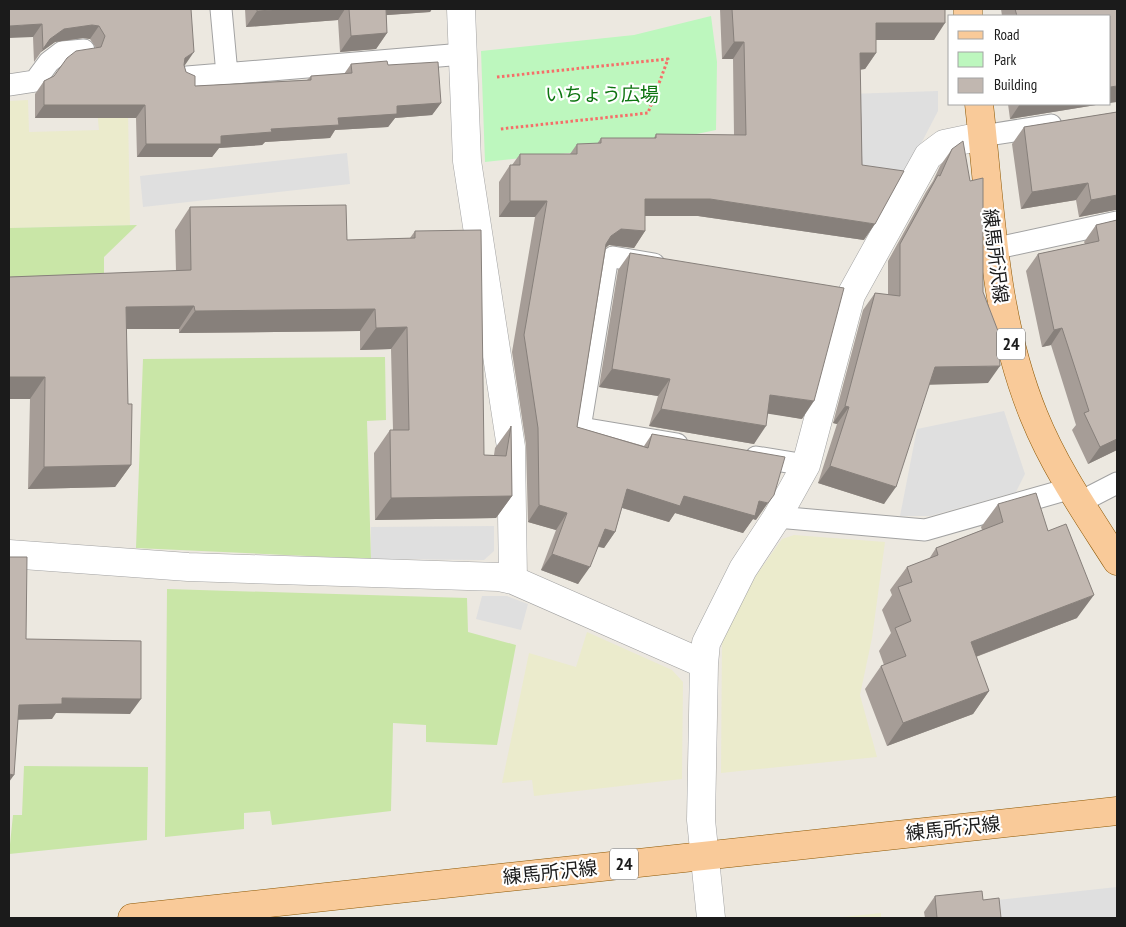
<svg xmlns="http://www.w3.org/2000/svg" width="1126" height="927" viewBox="0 0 1126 927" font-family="'PT Sans Narrow','Noto Sans JP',sans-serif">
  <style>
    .farmland { fill: #ebebcc }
    .grass { fill: #c9e6a7 }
    .park { fill: #bdf7be }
    .parking { fill: #dfdfdf }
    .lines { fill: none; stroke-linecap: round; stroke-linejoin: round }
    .service-casing { stroke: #a2a2a2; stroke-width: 23 }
    .minor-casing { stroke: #a2a2a2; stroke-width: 29 }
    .primary-casing { stroke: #8e5804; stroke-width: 29 }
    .path { stroke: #f56f69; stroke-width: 3; stroke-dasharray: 2.5 2.5; stroke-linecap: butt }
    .service { stroke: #fff; stroke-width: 21 }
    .minor { stroke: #fff; stroke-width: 28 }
    .primary { stroke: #f9ca99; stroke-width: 28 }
    .wall { fill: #a69d97 }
    .shaded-wall { fill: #87807b }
    .building { fill: #c1b7b0; stroke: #87807b }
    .labels { text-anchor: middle; stroke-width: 4.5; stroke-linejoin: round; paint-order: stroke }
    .shield { fill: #fff; stroke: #5f5f5f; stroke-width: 1 }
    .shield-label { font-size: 18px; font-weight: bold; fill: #1b1b1b }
    .park-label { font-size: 19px; fill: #0e7411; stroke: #fff }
    .street-label { font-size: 19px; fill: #1b1b1b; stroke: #fff }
  </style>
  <rect width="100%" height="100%" fill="#ece8e0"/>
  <path class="farmland" d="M28,100L29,132L99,130L97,109L128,110L130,225L9,228V101Z
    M794,535L885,542L872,638L860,695L877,757L721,773L722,636L757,574L782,539Z
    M587,632L672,670L683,682L682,779L534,796L532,780L502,783L529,653L576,667Z
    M881,913V918H833Z"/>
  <path class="grass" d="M137,225L104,257V277L9,279V228Z
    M385,357L386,420L367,421L371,559L136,548L143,359Z
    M167,589L467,598L468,632L516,645L497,745L426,742V725L393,723L391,811L272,825L270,811L244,813V829L165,837Z
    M24,766L148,767L147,840L9,854L13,815H22Z"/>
  <path class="park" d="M711,16L717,62L716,130L643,145L485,162L481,51L634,35Z"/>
  <path class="parking" d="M938,91V111L899,186L823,176L849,94Z
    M347,153L350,184L143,207L140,176Z
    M1004,411L1025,474L1016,492L930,516H900L917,429Z
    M494,526V551L484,560L371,559V527Z
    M482,596H507L528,604L521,630L476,619Z
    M1117,887V918H1001L998,900Z"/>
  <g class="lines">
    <g class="service-casing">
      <path id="service" d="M221,9L227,74
        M187,77L463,54
        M9,85L35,81L49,62L62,52L84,50
        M982,136L1051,125
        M993,249L1117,222
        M654,264L613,257L607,262L581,422L587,429L677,444
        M756,457L806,465
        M1080,502L1117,483
        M777,517L925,530L1072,488"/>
    </g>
    <g class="minor-casing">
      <path id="minor" d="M461,9L467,161L511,447L513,580
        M9,554L188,567L499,577L513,580L704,664
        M711,918L701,820L704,664L706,643L743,569L777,517L806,465L851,295L928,156L944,144L982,136"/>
    </g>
    <g class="primary-casing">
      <path id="primary" d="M968,9V16
        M979,104C991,209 993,316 1034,416C1055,468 1087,514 1117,561
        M132,918L1117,811"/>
    </g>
    <path class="path" d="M497,77L668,59L648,113L500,129"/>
    <use href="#service" class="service"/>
    <use href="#minor" class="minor"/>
    <use href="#primary" class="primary"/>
  </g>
  <path class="wall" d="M9,9H191L184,65L186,72L195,86L307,80L311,76L344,74L351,64L388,65L441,103L432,115L395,118L388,127L335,130L330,138L265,142L262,145L219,148L212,157H137L136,118H35V94L44,81L54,76L96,48L90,39L83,38L55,42L41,52L34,62L33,37Z
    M245,9H432L430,12L386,15L387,33L376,49L340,52L338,20L246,27Z
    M720,9H945L934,40H876V53L865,69L860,70L864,240L698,216H645V231L634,248L609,245L606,248L577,427L644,446L652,434L756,520L753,519L743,533L675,513L669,522L622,508L615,532L604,548L598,547L578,584L541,570L556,530L528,522L526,445L512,352L535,217H499V182L510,165H512L520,154H570L577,144H597L601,138H654L656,134L734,135L733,59H722Z
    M1001,9H1117L1115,102L1110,16H1002Z
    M1008,104H1102L1010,119Z
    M1117,112V210H1115L1079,217L1076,200L1021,209L1012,144L1024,127Z
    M952,149L983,292L988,383L929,384L884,504L818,483L837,424L833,423L863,310L875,293L888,295V261L926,192L933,181L940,166Z
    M190,207L347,240L410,238L415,231L484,455H494L495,448L511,426L512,496L496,518L375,520L374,453L390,430H393L391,349L360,350V331L179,333V329H126L128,404L131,465L115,487L28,489L30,399H9V277L176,271L175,230Z
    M1117,220V450L1088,464L1072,430L1076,425L1051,345L1042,347L1026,271L1038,254L1085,244L1084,242L1096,225Z
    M630,253L802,419L768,413L754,444L649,426L658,396L599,387L618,270Z
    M998,504L1048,531L1077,618L976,657L989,691L973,714L887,746L865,689L881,666L884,665L879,651L891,633L882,610L892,595L890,590L907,567L929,559L936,548L982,530L981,527Z
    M935,896L983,900L1001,918H925L924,912Z"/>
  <path class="shaded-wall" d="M288,9H345L338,20L246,27L257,11Z
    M379,9H432L430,12L374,16Z
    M876,23H945L934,40H864Z
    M42,24L33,37L9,38V26Z
    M92,25L99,26L90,39L83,38L55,42L41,52L34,62L50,39L64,29Z
    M387,33L376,49L340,52L351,36Z
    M734,42H744L733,59H722Z
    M194,52L185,65L176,71L185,58Z
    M860,53H876L865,69L848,70Z
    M1117,86V102L1110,103V87Z
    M441,103L432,115L395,118L388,127L335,130L330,138L265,142L262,145L219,148L212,157H137L146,144L221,136L271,129L338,118L397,106Z
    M1020,104H1102L1010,119Z
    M44,105H145L136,118H35Z
    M1088,183L1076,200L1021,209L1032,192Z
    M1117,195V210H1115L1079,217L1091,200Z
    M645,199H710L875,224L864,240L698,216H633Z
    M510,201H547L535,217H499Z
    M621,229L645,231L634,248L609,245L599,252L611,236Z
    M194,306L179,329H111L126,307Z
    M375,309L360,331L179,333L195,311Z
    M407,327L391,349L360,350L376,328Z
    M1062,328L1051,345L1042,347L1054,330Z
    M1000,366L988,383L923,385L935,367Z
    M612,369L670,379L658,396L599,387Z
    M9,377H45L30,399H9Z
    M770,395L814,401L802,419L758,412Z
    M845,406L849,407L837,424L833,423Z
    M661,409L766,426L754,444L649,426Z
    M1117,439V450L1088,464L1100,447Z
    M131,465L115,487L28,489L44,467Z
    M830,466L896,487L884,504L818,483Z
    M627,489L684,496L759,501L768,503L756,520L753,519L743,533L675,513L669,522L616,506Z
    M512,496L496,518L375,520L391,498Z
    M539,505L567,513L556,530L528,522Z
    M605,529L615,532L604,548L593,545Z
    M552,554L590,567L578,584L541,570Z
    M1094,595L1077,618L954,665L971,642Z
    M989,691L973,714L887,746L903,723Z
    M62,698L141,699L130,714L56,713L52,719L9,720L19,705Z
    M9,774L14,775L9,782Z"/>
  <path class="building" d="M9,9H191L194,52L185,58L184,65L186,72L195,76V86L311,80V76L352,73L351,64L387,61L388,65L438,62L441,103L397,106V114L338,118L339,125L271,129L272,132L221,136V144H146L145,105H44V81L54,76L67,58L76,51L101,47L105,36L99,26L92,25L64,29L50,39L43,49L42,24L9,26Z
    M257,9H288L257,11Z
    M349,9H386L387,33L351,36Z
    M732,9H945V23H876V53H860L862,165L904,171L875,224L710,199H645V231L621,229L611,236L606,244L577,427L648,448L652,434L785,457L774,495L768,503L759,501L755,516L684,496L680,506L627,489L615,532L605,529L590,567L552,554L567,513L539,505L538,428L524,335L547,201H510V165H520V154H577V144L601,143V138H656V134L746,135L744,42H734Z
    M1015,9H1117V86L1110,87V16H1017Z
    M1117,112V195L1091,200L1088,183L1032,192L1024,127Z
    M963,141L970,181L983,178V292L998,331L1000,366L935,367L896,487L830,466L849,407L845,406L875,293L900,296V244L938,175L940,176L952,149Z
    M346,205L347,240L415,238V231L481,230L484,455L506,456L511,426L512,496L391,498L390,430H409L407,327L376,328L375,309L195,311L194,306L126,307L128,404H132L131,465L44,467L45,377H9V277L191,270L190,207Z
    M1117,220V439L1100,447L1084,413L1089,411L1062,328L1054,330L1038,254L1099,241L1096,225Z
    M630,253L844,288L814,401L770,395L766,426L661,409L670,379L612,369Z
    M1036,493L1048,531L1066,524L1094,595L971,642L989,691L903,723L881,666L906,656L895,628L911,621L898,587L912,582L907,567L938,555L936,548L1003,522L998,504Z
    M9,557H27L26,639L141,641V699L62,698V704L19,705L14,775L9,774Z
    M982,891L983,900L999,898L1001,918H937L935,896Z"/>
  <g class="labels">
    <g class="shield">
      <rect x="997" y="328.5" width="28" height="31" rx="4"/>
      <rect x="610" y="848.5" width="28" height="31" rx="4"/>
    </g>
    <g class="shield-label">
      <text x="1011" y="350">24</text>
      <text x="624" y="870">24</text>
    </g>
    <g class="park-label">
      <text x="602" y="101">いちょう広場</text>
    </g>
    <g class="street-label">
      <text transform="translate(996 256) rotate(83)" y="7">練馬所沢線</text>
      <text transform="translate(953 828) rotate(-6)" y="7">練馬所沢線</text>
      <text transform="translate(550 872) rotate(-6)" y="7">練馬所沢線</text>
    </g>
  </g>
  <rect width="1126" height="927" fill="none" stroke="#1b1b1b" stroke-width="20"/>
  <rect x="948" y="15" width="162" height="90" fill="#ffffff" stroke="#a4a4a4"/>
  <rect x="958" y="31" width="25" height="8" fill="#f9ca99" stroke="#a4a4a4"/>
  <text x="994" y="40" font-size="15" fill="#1b1b1b">Road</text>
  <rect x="958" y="52" width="25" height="15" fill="#bdf7be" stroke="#a4a4a4"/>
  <text x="994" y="65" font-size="15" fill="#1b1b1b">Park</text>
  <rect x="958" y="78" width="25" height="15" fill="#c1b7b0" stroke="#a4a4a4"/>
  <text x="994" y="90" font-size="15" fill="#1b1b1b">Building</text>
</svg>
